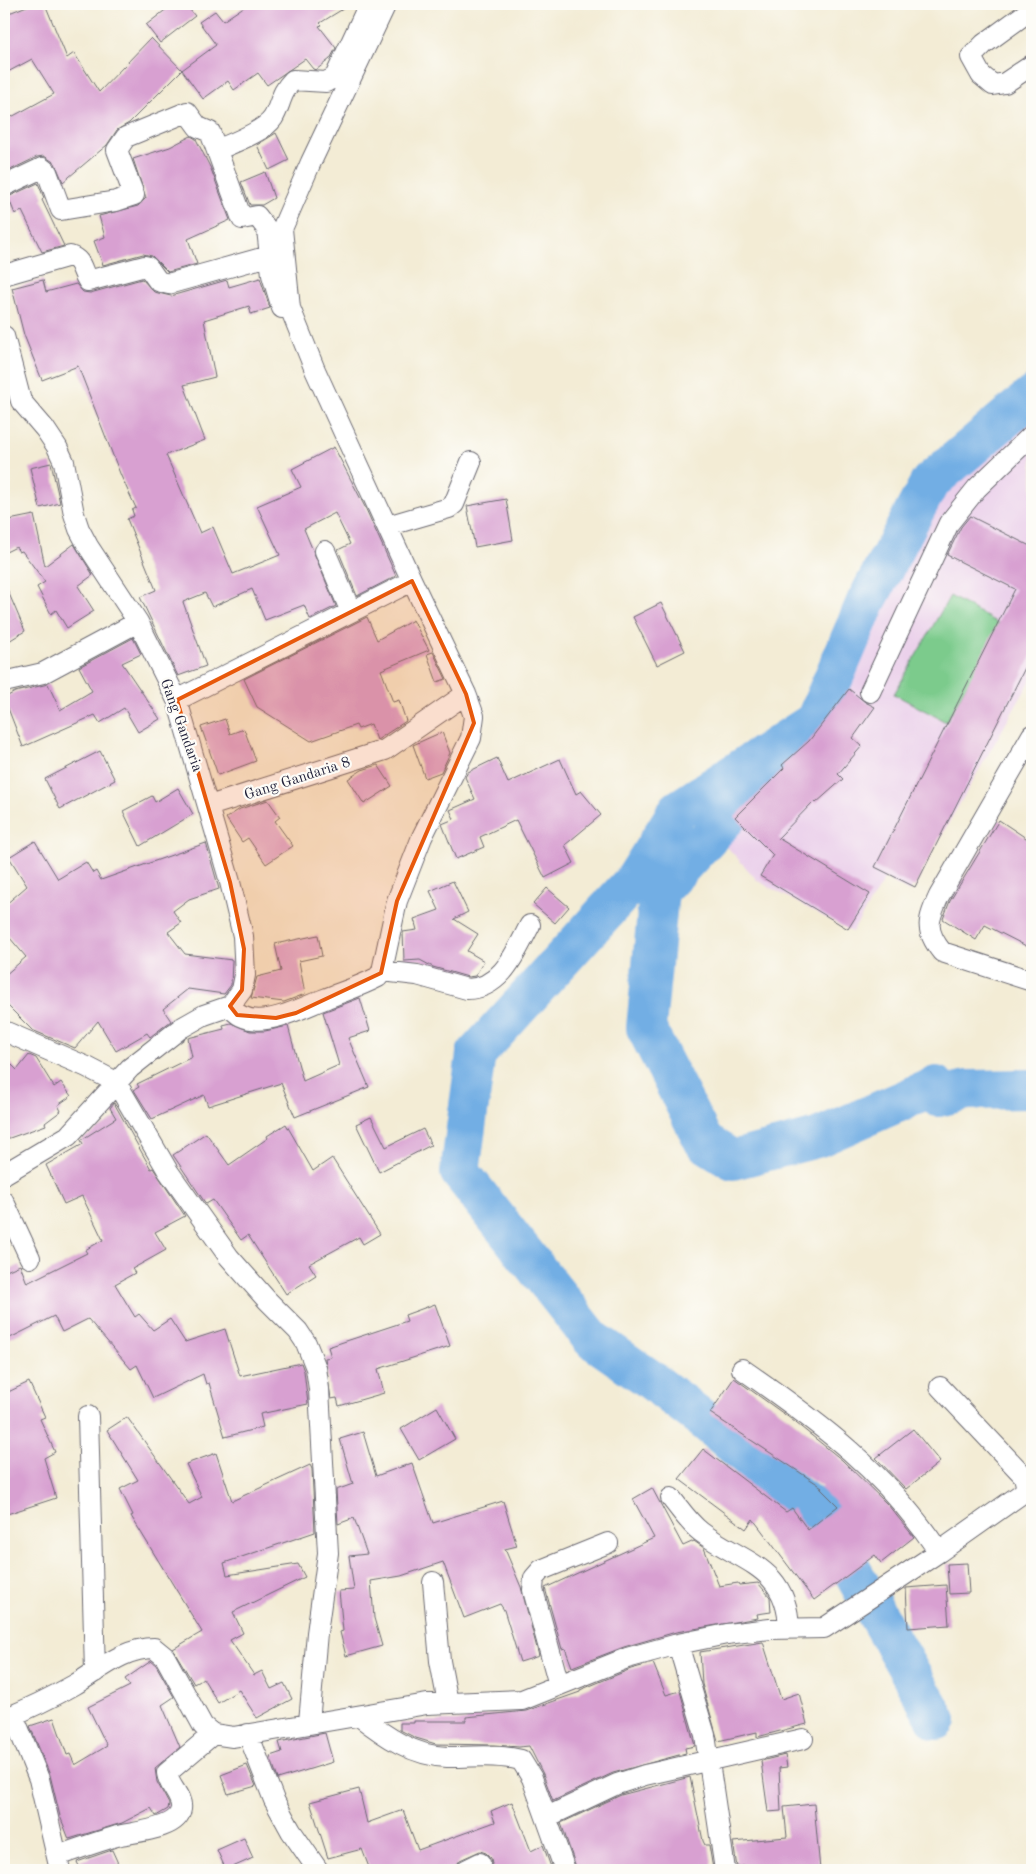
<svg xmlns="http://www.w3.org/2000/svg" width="1036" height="1874" viewBox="0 0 1036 1874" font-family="'Old Standard TT',serif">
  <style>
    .built { fill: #ebd1eb }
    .pitch { fill: #7bcb8c; stroke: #4e7664 }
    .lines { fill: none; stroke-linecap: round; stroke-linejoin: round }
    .river { stroke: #72aee4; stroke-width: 40 }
    .building { fill: #d8a0d1 }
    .street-casing { stroke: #6b6971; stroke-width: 22 }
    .street { stroke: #fff; stroke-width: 20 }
    .marked { fill: #e8590c; fill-opacity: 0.2; stroke: #e8590c; stroke-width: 4; stroke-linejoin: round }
    .labels { text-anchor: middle; stroke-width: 4.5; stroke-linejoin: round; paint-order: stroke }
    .street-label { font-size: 15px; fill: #22223b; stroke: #fdfcf7 }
  </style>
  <rect width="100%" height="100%" fill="#fdfcf7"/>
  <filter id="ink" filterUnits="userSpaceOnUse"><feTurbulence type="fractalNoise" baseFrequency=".02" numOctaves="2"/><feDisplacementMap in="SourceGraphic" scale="10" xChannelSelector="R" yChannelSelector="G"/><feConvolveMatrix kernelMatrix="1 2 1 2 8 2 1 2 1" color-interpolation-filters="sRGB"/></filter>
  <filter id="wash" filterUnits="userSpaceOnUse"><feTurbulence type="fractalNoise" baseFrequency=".0096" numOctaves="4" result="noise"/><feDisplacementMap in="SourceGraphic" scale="20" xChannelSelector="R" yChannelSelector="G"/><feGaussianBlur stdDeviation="1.12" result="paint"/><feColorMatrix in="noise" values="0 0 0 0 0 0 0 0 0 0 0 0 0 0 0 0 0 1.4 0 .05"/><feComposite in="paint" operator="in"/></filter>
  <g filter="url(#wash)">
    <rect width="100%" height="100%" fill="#f3ecd5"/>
    <path class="built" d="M1032,393V678L909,892L885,878L852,932L758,881L719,838L843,693L875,603L932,483Z"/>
    <path class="pitch" d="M950,596L1001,625L946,722L894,694Z"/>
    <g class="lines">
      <path class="river" d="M776,764L659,891L646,1028L704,1142L733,1160L817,1138L936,1086L938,1097L967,1090L1032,1089
        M937,1720L839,1548L826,1517L769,1475L705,1421L647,1377L592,1339L460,1172L476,1054L635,879L678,810L815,721L866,602L930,482L1032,396"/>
    </g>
    <g id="blocks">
      <path class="building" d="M32,4H45L67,58L74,53L99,92L151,38L182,70L129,123L117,130L107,145L63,182L55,163L44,156L37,157L4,173V121L54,94L32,59L4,74V15Z
        M173,4H185L195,16L160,43L146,25Z
        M248,4H351L320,23L322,25L319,26L336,48L330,59L316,70L313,69L305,59L267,85L258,73L234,90L228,81L203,99L182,70L216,45L199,22L215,11L223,21Z
        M276,133L289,160L269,170L257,145Z
        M191,136L196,139L211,169L230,220L188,239L197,264L168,272L152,256L143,254L103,265L94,241L105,237L99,216L138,206L146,198L133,159L170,147Z
        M265,172L274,198L262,205H250L241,182Z
        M38,183L44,198L42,200L64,246L42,252L22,211L15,214L8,197Z
        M260,278L270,308L251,314L249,306L204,320L215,377L184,385L205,440L166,455L200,533L213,527L233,574L280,555L257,506L301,487L292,469L334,447L365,507L396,576L357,596L338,550L350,544L335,513L304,529L336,606L310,619L304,605L265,620L252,589L212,607L205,593L183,602L206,666L178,676L140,597L156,590L127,519L134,516L132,510L136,508L121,476L78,366L42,380L24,335L12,288L43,280L46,292L76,284L83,292L90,293L142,279L154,292L171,296L227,280L229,287Z
        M51,463L60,503L40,508L30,468Z
        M506,499L513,540L475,547L467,506Z
        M34,515L45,566L74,544L93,575L78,586L94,611L67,628L56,610L51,614L37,587L45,582L22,551L19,552L16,547L4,553V521Z
        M970,516L1032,547V654L915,887L875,867L1015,589L947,555L961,527Z
        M4,582L25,631L4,644Z
        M661,603L685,651L657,665L633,617Z
        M367,617L377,640L413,620L429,650L381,670L393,702L399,700L406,721L377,740L371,724L358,729L356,725L311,741L257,707L244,679Z
        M133,638L141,654L122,663L160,719L138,732L124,708L100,723L95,715L23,747L4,698L15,692L48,684L60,710L92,691L79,667Z
        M433,652L446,679L437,682L427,654Z
        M849,689L865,702L875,707L853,738L862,746L838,774L843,779L816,803L814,801L778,838L870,894L848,929L760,876L773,855L735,817L784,768L782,765L809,741Z
        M225,719L230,734L244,729L256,761L218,775L201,727Z
        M442,732L450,753L441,772L425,778L413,745Z
        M100,751L115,780L60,809L45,779Z
        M497,758L508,783L560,759L576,794L581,791L601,815L565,845L574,863L545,878L516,820L480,837L484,847L456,859L442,824L454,819L450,810L475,799L465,777L468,772Z
        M378,765L392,786L364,804L348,779L362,770Z
        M178,788L193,814L140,846L123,811L152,796L155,802Z
        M268,800L280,817L275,821L293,846L266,864L248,838L242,842L226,818L240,809Z
        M999,820L1032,842V949L985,925L976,940L943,919L950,901Z
        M35,841L58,879L86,862L93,873L96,871L101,880L206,843L219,889L189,899L173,911L181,923L168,932L185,954L232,960L231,985L224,994L188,989L163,1009L171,1021L150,1037L147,1033L116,1051L98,1021L75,1048L32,1030L4,1002V976L26,957L4,931V906L27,886L9,857Z
        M453,881L468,912L454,919L478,934L467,951L484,961L475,976L468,977L433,967L420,960L404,961L403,932L417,930L414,919L439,910L430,891Z
        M547,888L569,907L555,923L533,904Z
        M318,935L322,956L299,961L305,994L284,1002L251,998L257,977L281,971L275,944Z
        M360,998L370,1031L348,1038L369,1087L295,1117L281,1083L208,1106L204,1095L152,1119L134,1090L139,1087L137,1084L192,1057L188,1038L224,1029L223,1025L231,1023L250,1031H265L288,1026L303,1081L339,1065L323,1012Z
        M29,1055L36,1058L54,1087L61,1082L71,1096L58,1105L61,1111L45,1123L46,1125L4,1140V1057L17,1070Z
        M114,1103L151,1169L153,1168L185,1216L155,1232L166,1250L132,1269L135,1273L115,1284L135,1317L139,1314L153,1330L170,1319L185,1342L225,1329L240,1376L301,1363L304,1371L308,1404L260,1414L263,1427L225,1437L209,1383L206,1384L203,1374L153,1398L137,1365L131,1369L88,1319L62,1332L54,1316L4,1341V1272L20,1265L27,1283L87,1253L85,1250L103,1240L82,1196L64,1204L46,1165L83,1144L81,1140L116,1118L110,1108Z
        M371,1117L386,1147L423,1129L431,1145L379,1172L356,1124Z
        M286,1124L313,1171L332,1158L380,1234L363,1244L359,1237L309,1264L316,1275L286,1294L248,1235L241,1240L213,1200L206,1204L173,1155L206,1133L229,1165L268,1138L267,1136Z
        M435,1304L450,1346L378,1369L384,1393L339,1406L337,1398L331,1399L325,1358L331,1357L328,1347L407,1321L405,1315Z
        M734,1378L791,1419L842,1460L888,1505L914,1537L881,1563L875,1555L814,1600L753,1519L746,1529L679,1479L703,1449L786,1512L792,1508L808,1530L838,1506L820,1488L822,1487L710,1413Z
        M29,1382L45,1417L40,1419L55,1452L44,1458L56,1498L4,1515V1394Z
        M437,1407L455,1439L419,1460L401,1429Z
        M127,1417L189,1504L202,1497L186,1464L216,1453L232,1501L310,1465L312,1469L315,1532L224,1563L227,1575L298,1564L305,1577L233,1612L243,1633L230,1640L254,1675L262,1671L271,1689L284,1683L292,1699L257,1718L239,1690L218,1703L203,1678L194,1684L173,1649L202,1632L131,1516L133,1515L120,1489L138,1480L107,1430Z
        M913,1429L940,1462L906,1489L876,1458Z
        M363,1432L376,1476L412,1463L433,1523L503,1501L517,1546L505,1549L521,1587L539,1656L520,1662L504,1610L500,1604L464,1618L443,1562L401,1576L371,1581L374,1618L382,1646L346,1656L340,1632L343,1631L339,1591L354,1590L349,1556L367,1554L354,1518L338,1524L336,1490L353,1484L340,1439Z
        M652,1488L683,1546L694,1541L704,1548L719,1586L738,1583L739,1585L758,1583L770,1597L771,1612L757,1614L758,1618L676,1632L624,1647L572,1667L565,1648L562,1649L545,1588L654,1538L633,1499Z
        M967,1563L969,1593L949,1594L947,1564Z
        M946,1585L949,1625L908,1628L906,1588Z
        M763,1642L781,1699L799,1693L807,1724L757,1737V1732L718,1741L702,1684L700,1652Z
        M151,1661L156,1665L174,1697L162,1705L180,1747L155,1768L157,1782L169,1804L168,1809L156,1816L151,1808L122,1823L69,1839L60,1816L50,1775L30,1726L54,1718L67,1755L70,1754L75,1765L107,1746L88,1707L130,1686L125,1679Z
        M653,1663L666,1695L680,1691L695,1746L685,1748L686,1753L613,1773L553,1801L543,1774L529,1746L519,1747L494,1745L436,1744L416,1738L400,1730V1723H414V1721H466V1717L526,1711L580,1692V1690L631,1669Z
        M325,1733L333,1762L278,1779L270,1756L282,1752L279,1742Z
        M785,1755L787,1767L779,1768L781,1811L768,1812L761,1761Z
        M247,1765L256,1786L228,1794L221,1775Z
        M690,1777L703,1841L705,1845H709L713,1869L577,1870L561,1823L621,1795Z
        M359,1789L367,1823L403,1810L418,1850L495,1822L491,1811L512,1802L531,1851L543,1845L552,1870H489L492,1864L491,1858L486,1853L480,1851L460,1860L454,1870H370L362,1849L328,1858L310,1802Z
        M814,1804L820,1870H745L744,1866L737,1867L733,1842L787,1837L784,1807Z
        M244,1838L253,1858L226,1870L217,1850Z
        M112,1850L121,1870H81L77,1862Z"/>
    </g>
  </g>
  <g filter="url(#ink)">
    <use href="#blocks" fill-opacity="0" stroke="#6b6971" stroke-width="1"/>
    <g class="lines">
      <g class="street-casing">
        <path id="street" d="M1032,9L984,44L971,57L981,75L993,85L1005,83L1032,65
          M217,150C232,143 264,132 273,118C281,105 280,93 293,80L326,82L335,77L369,4
          M4,186L42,168L47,172L61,210L116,201L134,195L117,150L126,137L187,112L198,127L210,132L242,219L257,216L267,229L272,275L282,308
          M4,275L70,256C83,260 81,271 88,281L145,266L148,267L158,281L168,284L269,256
          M4,336L21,401L45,429L57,447L64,462L74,514L79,529L88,546L138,622L177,700L230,882L243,936L245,975L242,990L230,1006L204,1015L181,1028L130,1068L68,1136L4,1174
          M387,526L449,508L454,504L471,462
          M325,551L351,612
          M4,682L43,673L138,622
          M870,692L949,523L977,488L1032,435
          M177,700L412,581
          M1032,735L939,896C928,920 924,930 942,952L1032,981
          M209,806L385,750L466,694
          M382,971L417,975L467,989C502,989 516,951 530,925
          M230,1006C251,1037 302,1007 327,998C345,991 361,986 378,977L382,971L397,901L422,837L471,738L474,716L466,694L412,581L315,370L290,308L282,229L311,162L386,4
          M4,1031L87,1067L116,1082L168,1171L229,1257L267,1300L298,1331L306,1343L316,1368L319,1389L328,1553L317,1633L309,1722
          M4,1202L30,1258
          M742,1369C820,1423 886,1472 939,1552
          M88,1416L95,1672
          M671,1498C680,1509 689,1523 701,1532C742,1563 787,1566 789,1628
          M433,1582L440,1661L448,1703
          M678,1644L705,1735L725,1870
          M559,1685L533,1590L534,1578L541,1570L608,1543
          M13,1715L39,1779L60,1870
          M359,1716C385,1736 413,1756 447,1757C471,1757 497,1754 521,1760L532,1778L565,1870
          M4,1719C28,1709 51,1698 74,1685C100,1670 123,1648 154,1648L165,1657L203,1726L213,1734L233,1737L427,1704L522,1700L627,1658L678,1644L727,1634L770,1629L824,1628L939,1552L1024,1492L1026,1485L1024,1476L940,1387
          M248,1734L274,1800L291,1831L318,1870
          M547,1817L617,1784L645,1775L803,1739
          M57,1856C77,1849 97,1842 117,1836C132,1832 178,1830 181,1809C183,1796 168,1786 167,1773L213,1734
          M466,1870L480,1863"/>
      </g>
      <use href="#street" class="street"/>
    </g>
  </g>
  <path class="marked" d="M412,581L466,694L474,723L397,901L381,973L296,1013L276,1018L237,1015L230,1006L242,990L244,949L230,882L177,700Z"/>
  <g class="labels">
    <g class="street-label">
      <text transform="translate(182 725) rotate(70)" y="5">Gang Gandaria</text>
      <text transform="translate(297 778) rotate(-18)" y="5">Gang Gandaria 8</text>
    </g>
  </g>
  <rect width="1036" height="1874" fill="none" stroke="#fdfcf7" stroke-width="20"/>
</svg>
